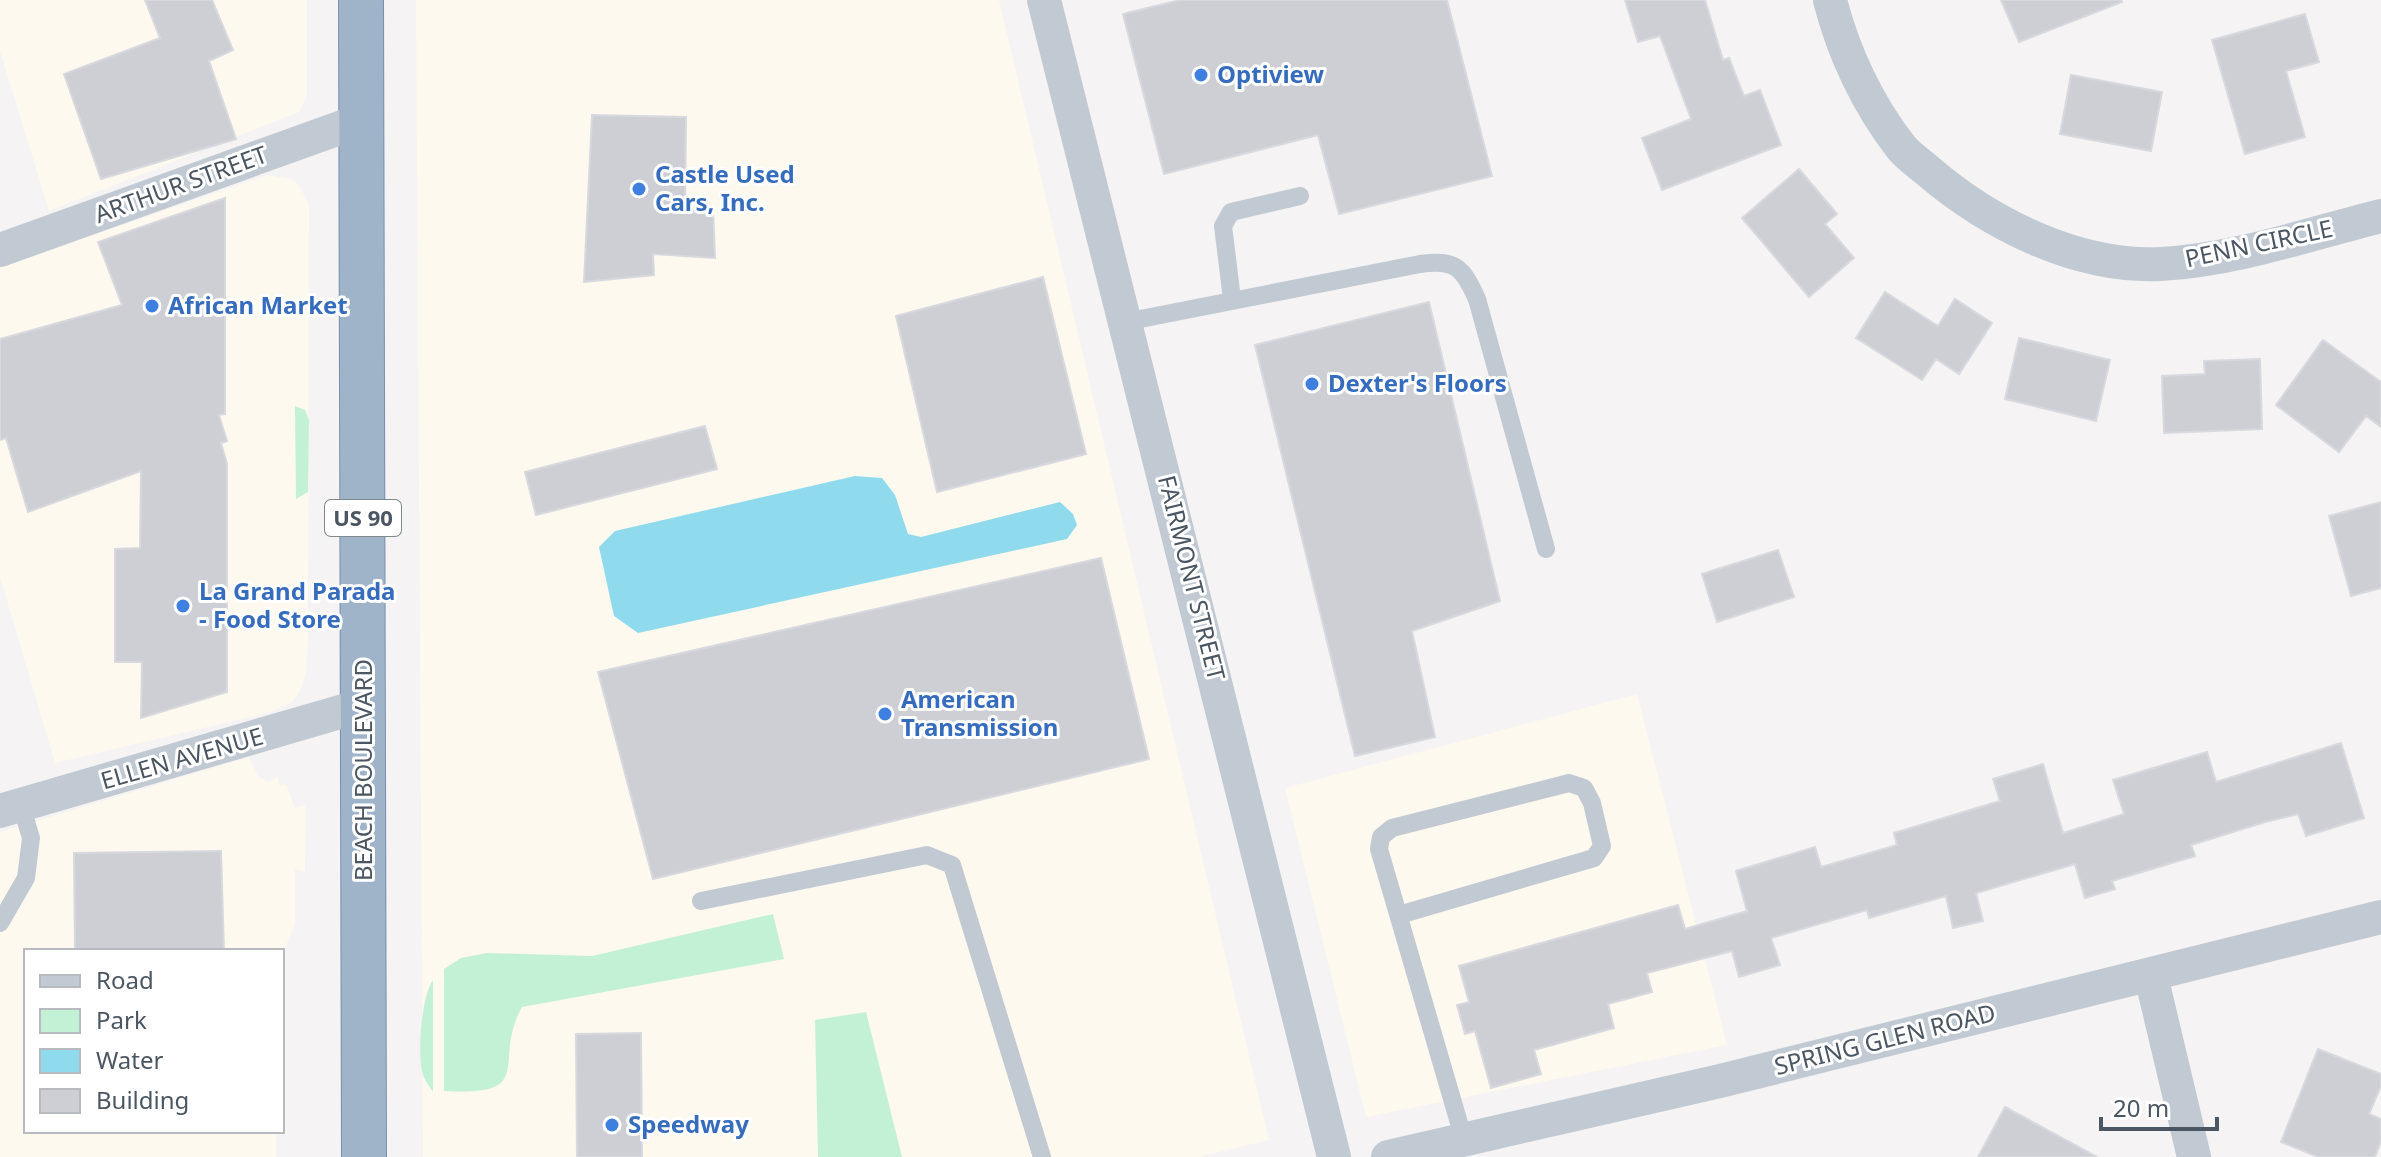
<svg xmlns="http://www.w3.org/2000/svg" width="2381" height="1157" viewBox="0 0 2381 1157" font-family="'Noto Sans',sans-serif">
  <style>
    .commercial { fill: #fdf9ef }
    .green { fill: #c3f1d5 }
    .water { fill: #90daee }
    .building { fill: #cdcfd5; stroke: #d7d9de; stroke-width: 2 }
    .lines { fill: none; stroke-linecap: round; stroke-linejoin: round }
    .trunk-casing { stroke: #7690ad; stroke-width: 46 }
    .service { stroke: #c1cad2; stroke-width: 18 }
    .minor { stroke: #c1cad2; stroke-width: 34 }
    .trunk { stroke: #9fb4c9; stroke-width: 44 }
    .shop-dot { fill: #3f7fe0; stroke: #fff; stroke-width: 3 }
    .labels { text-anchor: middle; stroke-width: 6; stroke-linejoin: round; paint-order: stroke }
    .shield { fill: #fff; stroke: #808990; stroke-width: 2 }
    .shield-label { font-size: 22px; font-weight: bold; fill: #4a5661 }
    .shop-label { font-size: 24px; font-weight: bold; fill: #366cbe; stroke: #fff; text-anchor: start }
    .street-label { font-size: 24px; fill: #4a5661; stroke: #fff }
  </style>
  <rect width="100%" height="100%" fill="#f5f3f3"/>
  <path class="commercial" d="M0,0H307V96L299,112L49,211L0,51Z
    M416,0H999L1269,1140L1198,1157H423Z
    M268,175L291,179L299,185L309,205L308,637L306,674L300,691L292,702L268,713L55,763L0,577V267Z
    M1637,694L1727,1045L1366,1117L1285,788Z
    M249,757L258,776L268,782L278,777L280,785L286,784L295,808L306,805L305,872L295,869V924L282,955V951H26V1131H276V1157H0V832Z"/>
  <path class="green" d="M295,406L305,410L309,420L308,492L296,499Z
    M773,914L784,959L522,1007C491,1063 539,1096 444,1091V969L461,958L487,953L592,956Z
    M433,980V1092C430,1087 425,1081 423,1075C417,1055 421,997 433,980Z
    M866,1012L902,1157H818L815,1020Z"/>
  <path class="water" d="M855,476L882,478L895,495L908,534L921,537L1060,502L1073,514L1077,525L1067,539L638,633L614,616L599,547L615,531Z"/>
  <path class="building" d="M145,0H212L233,50L209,61L236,139L101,179L64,74L160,38Z
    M1180,0H1447L1492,176L1339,214L1318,135L1164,174L1123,14Z
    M1625,0H1705L1723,60L1729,58L1744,96L1760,90L1781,145L1662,190L1642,138L1691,119L1660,36L1638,42Z
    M2001,0H2121L2122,2L2019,42Z
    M2305,14L2319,62L2286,71L2305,137L2245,154L2212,40Z
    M2071,75L2162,92L2151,151L2060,134Z
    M592,115L686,117L685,210L713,208L715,258L653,254L654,275L584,282Z
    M1799,169L1837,214L1825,224L1854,258L1809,297L1742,218Z
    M225,198V414L219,415L227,441L221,443L227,464V692L141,718L142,662H115V549L140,548L141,471L28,512L6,438L0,440V339L122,305L98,242Z
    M1043,277L1086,454L937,492L896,316Z
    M1885,292L1938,326L1955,299L1992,323L1959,374L1936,359L1922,380L1856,338Z
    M1429,302L1500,601L1412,631L1435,737L1355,756L1255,345Z
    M2019,338L2110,360L2096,421L2005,399Z
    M2323,340L2381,382V427L2366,416L2339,452L2276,405Z
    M2260,359L2262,429L2164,433L2162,376L2205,374L2204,361Z
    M705,426L717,469L536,515L525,472Z
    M2381,502V588L2351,596L2329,516Z
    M1778,550L1794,597L1717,622L1702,574Z
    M1101,558L1149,759L653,879L598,672Z
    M2341,743L2364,818L2306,836L2298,814L2265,822L2191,845L2195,856L2112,881L2115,889L2085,898L2075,864L1976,893L1983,921L1953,928L1946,896L1869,918L1867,910L1771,938L1780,965L1739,977L1732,951L1647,973L1652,992L1608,1004L1614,1028L1534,1050L1541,1074L1491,1088L1475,1031L1465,1034L1457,1005L1469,1002L1459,966L1678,905L1685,929L1747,911L1736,871L1815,847L1821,867L1897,845L1894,833L2000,801L1993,779L2043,764L2063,833L2124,814L2113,780L2207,752L2216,782Z
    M221,851L224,951H75L74,853Z
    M641,1033L642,1157H577L576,1034Z
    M2318,1049L2381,1074V1086L2369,1114L2381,1119V1141L2375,1157H2318L2281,1142Z
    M2005,1107L2097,1157H1978Z"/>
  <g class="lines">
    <g class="trunk-casing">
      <path id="trunk" d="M361,0L364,1157"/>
    </g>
    <path class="service" d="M1232,299L1223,226L1231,212L1300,196
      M1125,322L1420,264C1456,259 1463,268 1477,299L1546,549
      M701,901L927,855L952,865L1042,1157
      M1399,915L1594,858L1602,846L1592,803L1584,788L1569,783L1392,828L1381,837L1379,849L1464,1140
      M0,923L26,878L31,838L21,805"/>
    <path class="minor" d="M1044,0L1334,1157
      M1830,0C1843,52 1868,105 1901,147C1908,156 1920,164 1928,171C1990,224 2077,268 2161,264C2235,260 2309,234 2381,216
      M0,250L362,120
      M0,811L364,705
      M2151,976L2194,1157
      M1388,1157L1720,1081L2381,917"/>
    <use href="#trunk" class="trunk"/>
  </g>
  <g class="shop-dot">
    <circle cx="1201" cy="75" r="8"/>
    <circle cx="639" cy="189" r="8"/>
    <circle cx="152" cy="306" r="8"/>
    <circle cx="1312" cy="384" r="8"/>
    <circle cx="183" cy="606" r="8"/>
    <circle cx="885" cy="714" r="8"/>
    <circle cx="612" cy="1125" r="8"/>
  </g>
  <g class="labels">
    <rect class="shield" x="325" y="500" width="76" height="36" rx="6"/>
    <g class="shield-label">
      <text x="363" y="526">US 90</text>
    </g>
    <g class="shop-label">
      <text x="1217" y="83">Optiview</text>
      <text x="655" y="183">Castle Used<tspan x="655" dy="28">Cars, Inc.</tspan></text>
      <text x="168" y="314">African Market</text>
      <text x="1328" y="392">Dexter's Floors</text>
      <text x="199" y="600">La Grand Parada<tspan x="199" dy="28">- Food Store</tspan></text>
      <text x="901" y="708">American<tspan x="901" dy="28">Transmission</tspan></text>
      <text x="628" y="1133">Speedway</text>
    </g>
    <g class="street-label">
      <text transform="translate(181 185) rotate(-20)" y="8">ARTHUR STREET</text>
      <text transform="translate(2259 244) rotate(-12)" y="8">PENN CIRCLE</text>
      <text transform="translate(1191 578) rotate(76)" y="8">FAIRMONT STREET</text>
      <text transform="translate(182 759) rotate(-16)" y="8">ELLEN AVENUE</text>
      <text transform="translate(364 770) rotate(-90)" y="8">BEACH BOULEVARD</text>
      <text transform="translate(1885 1040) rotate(-14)" y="8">SPRING GLEN ROAD</text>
    </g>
  </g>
  <rect x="24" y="949" width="260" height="184" fill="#ffffff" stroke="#b7bbc0" stroke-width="2"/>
  <rect x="40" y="975" width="40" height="12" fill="#c1cad2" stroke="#b7bbc0" stroke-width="2"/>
  <text x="96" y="989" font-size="24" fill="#4a5661">Road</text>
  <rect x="40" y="1009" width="40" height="24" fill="#c3f1d5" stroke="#b7bbc0" stroke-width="2"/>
  <text x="96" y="1029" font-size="24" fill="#4a5661">Park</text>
  <rect x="40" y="1049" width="40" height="24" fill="#90daee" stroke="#b7bbc0" stroke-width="2"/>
  <text x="96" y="1069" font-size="24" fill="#4a5661">Water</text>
  <rect x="40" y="1089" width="40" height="24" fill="#cdcfd5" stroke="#b7bbc0" stroke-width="2"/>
  <text x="96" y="1109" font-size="24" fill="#4a5661">Building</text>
  <path d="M2101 1117v12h116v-12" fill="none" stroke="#4a5661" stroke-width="4"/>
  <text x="2113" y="1117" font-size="24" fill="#4a5661" stroke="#ffffff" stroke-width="6" paint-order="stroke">20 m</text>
</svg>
